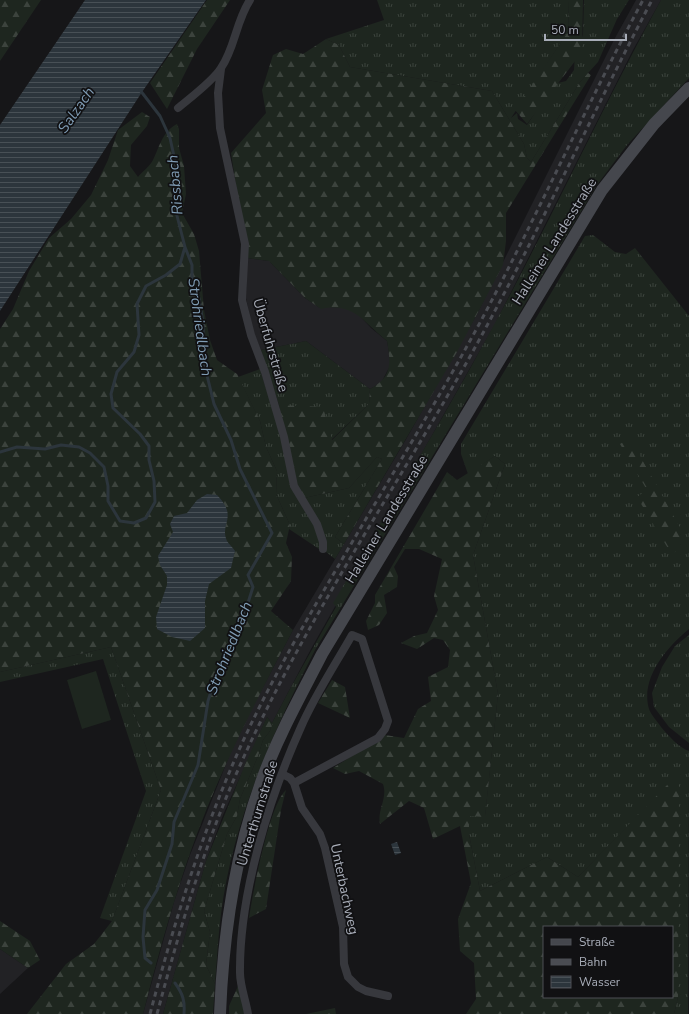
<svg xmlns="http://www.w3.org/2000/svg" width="689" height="1014" viewBox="0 0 689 1014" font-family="'Nunito Sans',sans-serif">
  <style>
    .built { fill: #222225 }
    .grass { fill: url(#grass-tufts) }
    .forest { fill: url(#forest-firs); fill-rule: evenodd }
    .park { fill: #1e261f }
    .water { fill: url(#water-rules) }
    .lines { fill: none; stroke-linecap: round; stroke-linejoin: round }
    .stream { stroke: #2c353c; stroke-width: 3 }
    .street { stroke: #37383d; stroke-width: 8 }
    .secondary { stroke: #45474d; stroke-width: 12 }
    .rail { stroke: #4a4c52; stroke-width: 3; stroke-dasharray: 5 4; stroke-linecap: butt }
    .labels { text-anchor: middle; stroke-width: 3.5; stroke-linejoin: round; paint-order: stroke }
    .street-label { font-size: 14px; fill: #a8adb8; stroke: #111113 }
    .water-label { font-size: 15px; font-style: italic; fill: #7f9bb3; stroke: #111113 }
  </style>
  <defs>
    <pattern id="grass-tufts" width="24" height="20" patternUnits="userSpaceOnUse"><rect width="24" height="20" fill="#1e261f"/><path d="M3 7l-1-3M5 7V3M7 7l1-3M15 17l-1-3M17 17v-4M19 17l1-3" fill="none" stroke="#3c433d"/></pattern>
    <pattern id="forest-firs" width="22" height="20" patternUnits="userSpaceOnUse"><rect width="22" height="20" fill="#1e261f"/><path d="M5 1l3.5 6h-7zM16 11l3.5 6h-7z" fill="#3c433d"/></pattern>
    <pattern id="water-rules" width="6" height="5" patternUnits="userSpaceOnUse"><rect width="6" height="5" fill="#2c353c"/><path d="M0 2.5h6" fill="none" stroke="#485056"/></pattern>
  </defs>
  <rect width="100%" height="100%" fill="#161618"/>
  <path class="built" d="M636,0H661L633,50L495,324L311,649L272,723L267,717L223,815L206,861L163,1014H143L174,902L190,855L230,754L252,708L293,630L405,441L477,314L615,38Z
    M247,258L269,261L305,298L320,308L335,306L349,309L359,315L371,328L387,341L391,364L381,383L370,389L306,341L261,350L253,331L246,298Z
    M0,949L28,968L0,994Z"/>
  <path class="grass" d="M377,0H569L568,32L511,118L517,113L518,119L527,125L554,84L566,81L574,70L575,52L583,35L584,0H629L617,19L598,62L580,82L531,162L527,158L524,144L492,91L350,67L339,45L326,39L384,20Z
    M661,0H689V78L627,145L597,185L315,650C272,734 233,820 221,914C218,937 217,961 215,984L206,965L210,932L204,911L227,834L237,816L240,799L258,756L263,740L270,731L272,723L291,687L336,607L333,603C388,510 444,418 495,323C553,216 603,106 661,0Z
    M593,235L615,252L626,254L635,248L689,316V629C667,647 640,678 649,709C651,715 658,722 661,727C668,735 679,748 689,751L688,1014H674L678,997V783H670L578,877L547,857L480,891L469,834V815L485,816L498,694L473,555L505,464L495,456L468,474L461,454V444L585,236Z
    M306,341L370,389L369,404L331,440L279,405L261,350Z
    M260,369C278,431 306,489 322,551L289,529L290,525L276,494L277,471L266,447L260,421L238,377Z
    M377,457L382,459L335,537L344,544L335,559L326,552L304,498L349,488Z
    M689,635V743L669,727L654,707L652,693L662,667L675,646Z
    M111,647L161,790L112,921L100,918L146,791L103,659L0,682V672Z
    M335,1008L336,1014H306Z"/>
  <path class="forest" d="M0,0H41L0,61Z
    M207,0H230L197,49L167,109L150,83Z
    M569,0H583L582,52L527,124L515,110L568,32Z
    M326,39L339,45L350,67L492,91L524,144L527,158L531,162L580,82L588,73L591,75L506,213V241L503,265L457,352L344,544L335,537L382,459L377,457L349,488L304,498L296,486L279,405L323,407L332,440L369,404L370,389C392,377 391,364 387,341C363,322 354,302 321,309L305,298L269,261L247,258L231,153L266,113L262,90L273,55L286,49L303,54Z
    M142,112L150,117L147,126L131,145L130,166L138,177C142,172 150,166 153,160C160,146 162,132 177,124L179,129V148L184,166L186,194L182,213L194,234L199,251L204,310L210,340L217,360L237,374L260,421L266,447L277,471L276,494L290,525L286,543L292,557L291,581L271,611L293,630C262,689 232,747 207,808C180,875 161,944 143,1014H27L66,964L94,944L112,921L161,790L111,647L0,672V329L13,309L29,271L49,238L71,219L91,195L108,160L118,130Z
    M630,438L687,540L672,555L637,497L647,490L620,444Z
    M495,456L505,464L473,555L498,694L485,817L469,816V834L480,891L547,857L578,877L670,782H679L678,997L674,1014H466L476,999L474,963L460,951L458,919L471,883L460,826L433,839L424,808L409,801L380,824C377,810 388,798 383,784L359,771L345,774L333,768L385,735L404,738L418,709L431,701L428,677L448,667L450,650L443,640L434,638L417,649L401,643L414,636L427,633L438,610L434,596L442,559L419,549H405L394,567L398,576L397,587L384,595L387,613L379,625L368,630L366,621L375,603V595L447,472L457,480ZM544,927H672V997H544Z
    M332,680L345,687L350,718L318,703Z
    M267,717L272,723L270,731L263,740L258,756L240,799L237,816L227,834L204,911L210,932L206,965L215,984L213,1014H163L206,861L246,762Z
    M286,790L281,810L266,909L249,918C253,892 269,805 286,790Z
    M0,921L30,941L40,960L28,968L0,949Z
    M238,986L245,1014H229V1006Z"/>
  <path class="park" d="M96,671L111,720L82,729L67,680Z"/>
  <path class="water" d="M85,0H206L142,92L0,311V125Z
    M207,494L217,495C239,518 219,523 227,541C229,544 233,548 235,551L231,568L209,584L205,601V628L190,641L172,637L157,629L156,617L167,585V576L160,565L158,556L173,532L170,524L174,516L187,513L197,500Z
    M397,842L401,853L395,855L391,844Z"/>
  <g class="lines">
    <path class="stream" d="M0,452L17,447L45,449L61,445L79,447L90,453L104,467L108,486V501L120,521L134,523L146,518L155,502L154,481L149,460V446L140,434L113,408L111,394L117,372L134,352L139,335L137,304L146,286L166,275L180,264L185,247L175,208L174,185L177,170L170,138L160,116L140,90
      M151,963L145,958L143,937L145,910L157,890L172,844L174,822L198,765L208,701L215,679L240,628L253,587L248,575L272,533L240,469L231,440L214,404L204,363L203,323L199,298L192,281V265L185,247
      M175,983C183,994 185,1001 184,1014"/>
    <path class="street" d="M221,69L218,93L220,128L245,244L242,300L251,335L265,372L284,437L294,486L317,524L323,542V549
      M178,108C190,98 213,81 221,68C235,48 236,21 250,0
      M282,774L290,778L294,783L302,808L320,834L325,848L343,927L344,964L348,977L358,987L366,991L388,996
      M248,1014C246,1001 240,986 240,973C239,895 269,798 301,727C315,695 335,665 352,635L362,639L388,721L385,729L378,738L294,783"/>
    <path class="secondary" d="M220,1014C223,934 235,853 263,777C279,734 301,695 322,654L602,190L654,124L689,88"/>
    <path class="rail" d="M150,1014C173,927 199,842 235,759C262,697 296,638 330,580C381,492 435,406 483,317C539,212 587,104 643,0
      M157,1014C180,928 205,842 242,761C305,621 393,493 468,360C534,243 589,119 652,0"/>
  </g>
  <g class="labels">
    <g class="street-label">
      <text transform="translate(554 241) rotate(-58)" y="5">Halleiner Landesstraße</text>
      <text transform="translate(271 345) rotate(74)" y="5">Überfuhrstraße</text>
      <text transform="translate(386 519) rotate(-59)" y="5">Halleiner Landesstraße</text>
      <text transform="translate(257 813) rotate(-73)" y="5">Unterthurnstraße</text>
      <text transform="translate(345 889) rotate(78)" y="5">Unterbachweg</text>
    </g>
    <g class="water-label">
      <text transform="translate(76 110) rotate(-55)" y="5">Salzach</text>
      <text transform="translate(175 185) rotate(-95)" y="5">Rissbach</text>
      <text transform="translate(200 327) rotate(82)" y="5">Strohriedlbach</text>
      <text transform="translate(229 648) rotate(-68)" y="5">Strohriedlbach</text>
    </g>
  </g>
  <rect x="543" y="926" width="130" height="72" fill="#111113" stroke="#4d4f55"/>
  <rect x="551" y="939" width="20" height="6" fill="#45474d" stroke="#4d4f55"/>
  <text x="579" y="946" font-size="12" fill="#a8adb8">Straße</text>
  <rect x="551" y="959" width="20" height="6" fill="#4a4c52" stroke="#4d4f55"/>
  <text x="579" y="966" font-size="12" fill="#a8adb8">Bahn</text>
  <rect x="551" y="976" width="20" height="12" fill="url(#water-rules)" stroke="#4d4f55"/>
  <text x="579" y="986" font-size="12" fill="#a8adb8">Wasser</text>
  <path d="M545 34v6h81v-6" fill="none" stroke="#a8adb8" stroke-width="2"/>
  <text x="551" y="34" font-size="12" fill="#a8adb8" stroke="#111113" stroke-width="3" paint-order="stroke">50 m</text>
</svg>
